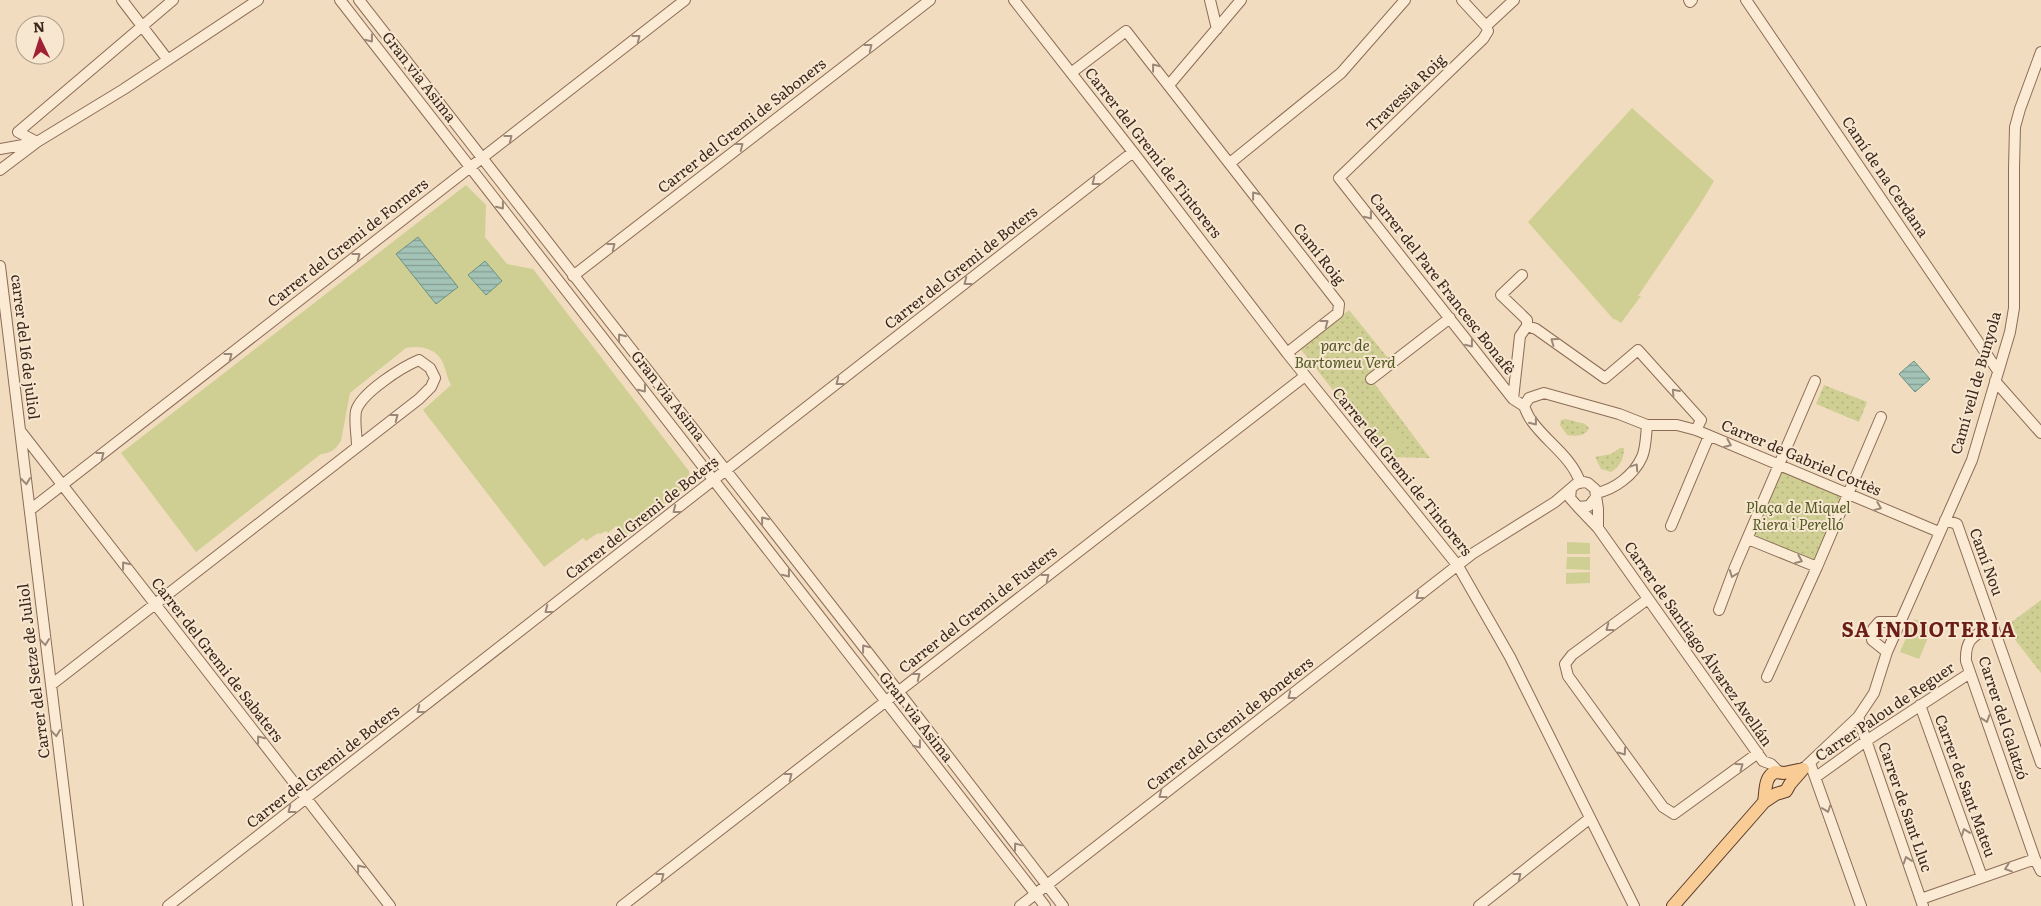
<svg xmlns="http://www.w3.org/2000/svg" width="2041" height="906" viewBox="0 0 2041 906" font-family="Literata,serif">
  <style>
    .green { fill: url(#green-dots) }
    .pitch { fill: #d0cf93 }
    .water { fill: url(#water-rules); stroke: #699283 }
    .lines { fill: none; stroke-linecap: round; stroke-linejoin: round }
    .minor-casing { stroke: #8c6c56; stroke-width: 12 }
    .major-casing { stroke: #593a2b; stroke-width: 14 }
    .minor { stroke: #fbead4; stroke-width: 10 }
    .major { stroke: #f8cc94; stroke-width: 12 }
    .oneway { stroke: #9b8878 }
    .labels { text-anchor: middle; stroke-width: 4; stroke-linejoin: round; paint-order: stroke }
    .street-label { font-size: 15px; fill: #3b271c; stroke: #f8e7d0 }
    .park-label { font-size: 15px; font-style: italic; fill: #525921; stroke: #f8e7d0 }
    .district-label { font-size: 20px; font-weight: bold; letter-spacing: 1px; fill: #6b1e18; stroke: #f8e7d0 }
  </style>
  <defs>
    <pattern id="green-dots" width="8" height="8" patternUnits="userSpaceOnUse" patternTransform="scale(1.25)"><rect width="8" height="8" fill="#d0cf93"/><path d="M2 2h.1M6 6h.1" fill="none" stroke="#b4b27e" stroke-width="1.8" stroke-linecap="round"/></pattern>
    <pattern id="water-rules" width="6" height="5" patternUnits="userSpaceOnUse" patternTransform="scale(1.25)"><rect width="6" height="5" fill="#a3c3b6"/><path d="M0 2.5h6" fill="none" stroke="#869e93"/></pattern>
  </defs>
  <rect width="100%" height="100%" fill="#f1dcc0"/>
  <path class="green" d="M1349,310L1392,363L1371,379L1430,458L1385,457L1300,348Z
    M1824,385L1867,402L1859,422L1816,404Z
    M1566,419L1585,424L1589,428C1586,437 1575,436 1567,435L1560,425L1561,420Z
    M1620,448H1624C1624,458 1620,467 1611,472L1601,469L1595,457L1611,454Z
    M1779,466L1847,494L1817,567L1748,539Z
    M2041,600V673L2005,627Z"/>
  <path class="pitch" d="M1632,108L1714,181L1699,206L1638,296H1641L1621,323L1615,319L1614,320L1528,222Z
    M466,185L486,205L485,237L507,264L533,269L689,471V486L625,536L616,526L608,533L606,531L600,534L598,533L586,541L583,538L544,567L423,410L451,385C447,378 446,370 443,363C437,348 419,345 406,348L350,393L341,441C335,450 331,453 321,454L196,552L121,453Z
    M1396,429L1404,445L1390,452L1382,436Z
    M1567,542L1590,543V554H1567Z
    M1567,557H1590V570L1566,569Z
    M1590,572V583L1566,584V573Z
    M1914,619L1933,626L1919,659L1900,652Z"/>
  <path class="water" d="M418,237L458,287L436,304L396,254Z
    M485,261L502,281L486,295L468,275Z
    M1914,361L1930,379L1915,392L1899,374Z"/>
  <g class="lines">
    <g class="minor-casing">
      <path id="minor" d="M122,0L168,60
        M340,0L1045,906
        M359,0L898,691L1063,906
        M1014,0L1133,152L1287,353L1458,566L1510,657L1634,906
        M1210,0L1217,29
        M1462,0L1486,26L1514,0
        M1689,0L1690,2L1692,0
        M1746,0L1998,371
        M1486,26L1488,31L1483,39L1339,178L1513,399L1524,406
        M1071,73L1126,31L1339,304L1338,313L1287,353
        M1169,85L1241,0
        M37,142L18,132L173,0
        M0,149L34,143
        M1230,163L1341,73L1405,0
        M0,170L37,142L124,89L258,0
        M0,266L78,906
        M1522,275L1501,295L1527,320V326
        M573,276L930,0
        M1371,379L1450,318
        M1995,381L2041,433
        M1513,399L1520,336L1527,326L1536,329L1605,378L1638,350L1701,420L1696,430
        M1647,425H1677L1696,430L1939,532
        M22,433L390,906
        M1580,482C1571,456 1546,442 1531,420C1528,416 1526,411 1524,406L1529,398L1544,393L1619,414L1647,425C1646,435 1646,448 1642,457C1634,475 1614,490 1596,493
        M1571,489L1570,498L1578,507L1589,506L1596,497
        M1578,507L1598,528L1763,761L1771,764L1778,771
        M30,510L685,0
        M1945,520L1957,524L2041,763
        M1671,526L1709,436
        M1748,539L1817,567
        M1648,599L1572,655L1565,664L1568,676L1663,807L1674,814L1758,753
        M1719,610L1735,567L1815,381
        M1993,625C1974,636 1965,638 1966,661L2035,859L2041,871
        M1887,652L1872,640L1873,629L1879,622H1901
        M1767,677L1817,567L1881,417
        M51,685L419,399L431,387L435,378L430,368L419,360C402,367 361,393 356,411C354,422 357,436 357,446
        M1920,705L1982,877
        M1858,717L1923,906
        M1810,763L1861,906
        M1803,769L1858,717L1874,693L1887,652L1972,460L2010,332L2014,308V168L2015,127L2020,109L2041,52
        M1816,777L1866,741L1970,673
        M1921,899L2035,859
        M168,906L1133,152
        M622,906L1305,376
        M1020,906L1472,554L1555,502L1576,484L1584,482L1588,483L1595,489L1598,509V528
        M1479,906L1589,819"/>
    </g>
    <g class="major-casing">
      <path id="major" d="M1764,802C1766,791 1764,777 1775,772L1784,773L1803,769
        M1673,906L1764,802L1776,794L1786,791L1790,784L1803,769"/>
    </g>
    <use href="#minor" class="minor"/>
    <use href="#major" class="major"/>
  </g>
  <defs><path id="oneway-chevron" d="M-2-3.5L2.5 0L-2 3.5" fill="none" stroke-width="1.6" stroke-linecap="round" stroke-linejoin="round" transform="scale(1.25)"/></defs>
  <g class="oneway">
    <use href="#oneway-chevron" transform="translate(637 38) rotate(-38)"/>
    <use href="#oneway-chevron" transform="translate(370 39) rotate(52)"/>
    <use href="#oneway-chevron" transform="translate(869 47) rotate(-38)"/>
    <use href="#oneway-chevron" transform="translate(1155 67) rotate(-128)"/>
    <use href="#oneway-chevron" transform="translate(509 138) rotate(-38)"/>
    <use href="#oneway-chevron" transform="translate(740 146) rotate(-38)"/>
    <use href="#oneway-chevron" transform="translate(1095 182) rotate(142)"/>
    <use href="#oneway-chevron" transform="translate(1255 195) rotate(-128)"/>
    <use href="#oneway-chevron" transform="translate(501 206) rotate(52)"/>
    <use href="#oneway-chevron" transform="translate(1369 216) rotate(52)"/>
    <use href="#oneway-chevron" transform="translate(612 246) rotate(-38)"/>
    <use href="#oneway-chevron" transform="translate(357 256) rotate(-38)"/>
    <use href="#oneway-chevron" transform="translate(967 282) rotate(142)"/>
    <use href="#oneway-chevron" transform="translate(1325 323) rotate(-37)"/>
    <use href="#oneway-chevron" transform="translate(621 337) rotate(-128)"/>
    <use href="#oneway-chevron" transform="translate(1554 341) rotate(-144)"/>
    <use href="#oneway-chevron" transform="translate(1470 344) rotate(52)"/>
    <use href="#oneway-chevron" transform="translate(229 356) rotate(-38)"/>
    <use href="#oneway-chevron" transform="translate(839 382) rotate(142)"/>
    <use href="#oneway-chevron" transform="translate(643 389) rotate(52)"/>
    <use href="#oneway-chevron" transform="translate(1675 392) rotate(-132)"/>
    <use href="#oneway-chevron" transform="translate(395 417) rotate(-37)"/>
    <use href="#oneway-chevron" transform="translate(1534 422) rotate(52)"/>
    <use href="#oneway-chevron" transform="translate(1728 444) rotate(23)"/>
    <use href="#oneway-chevron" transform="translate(101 455) rotate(-38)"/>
    <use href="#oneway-chevron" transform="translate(1635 467) rotate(-56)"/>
    <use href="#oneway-chevron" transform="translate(26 481) rotate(84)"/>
    <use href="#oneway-chevron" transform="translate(1878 507) rotate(22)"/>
    <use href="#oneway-chevron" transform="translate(676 510) rotate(142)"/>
    <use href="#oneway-chevron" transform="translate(764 520) rotate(-128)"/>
    <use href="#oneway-chevron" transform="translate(1799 560) rotate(23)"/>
    <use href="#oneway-chevron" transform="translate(125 565) rotate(-128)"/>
    <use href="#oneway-chevron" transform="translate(787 574) rotate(52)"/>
    <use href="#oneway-chevron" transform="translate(1733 574) rotate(111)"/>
    <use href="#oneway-chevron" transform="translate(1046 577) rotate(-38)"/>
    <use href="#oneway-chevron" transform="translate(1419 596) rotate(142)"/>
    <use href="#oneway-chevron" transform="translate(548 610) rotate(142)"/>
    <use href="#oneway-chevron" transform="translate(1609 628) rotate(143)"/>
    <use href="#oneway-chevron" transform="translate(45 642) rotate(83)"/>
    <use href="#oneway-chevron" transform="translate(865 648) rotate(-128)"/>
    <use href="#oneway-chevron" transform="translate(917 676) rotate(-38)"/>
    <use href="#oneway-chevron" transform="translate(1291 696) rotate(142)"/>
    <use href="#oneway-chevron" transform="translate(420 710) rotate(142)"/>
    <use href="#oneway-chevron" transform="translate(1986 719) rotate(71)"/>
    <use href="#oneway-chevron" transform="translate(56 733) rotate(83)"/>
    <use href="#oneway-chevron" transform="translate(260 739) rotate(-128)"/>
    <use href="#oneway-chevron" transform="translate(918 745) rotate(52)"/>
    <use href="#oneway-chevron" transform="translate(1623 752) rotate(54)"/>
    <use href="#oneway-chevron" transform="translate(1740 766) rotate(-36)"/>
    <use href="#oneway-chevron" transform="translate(789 776) rotate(-38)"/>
    <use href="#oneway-chevron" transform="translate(1162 795) rotate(142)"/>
    <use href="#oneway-chevron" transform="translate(1827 809) rotate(71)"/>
    <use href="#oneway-chevron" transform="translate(291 810) rotate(142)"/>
    <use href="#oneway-chevron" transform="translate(1965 832) rotate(-110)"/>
    <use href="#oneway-chevron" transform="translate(1017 846) rotate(-127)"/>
    <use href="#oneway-chevron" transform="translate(1907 860) rotate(-109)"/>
    <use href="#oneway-chevron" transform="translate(360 868) rotate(-128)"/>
    <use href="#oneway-chevron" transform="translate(2008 868) rotate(161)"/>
    <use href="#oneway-chevron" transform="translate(661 876) rotate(-38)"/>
    <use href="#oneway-chevron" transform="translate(1518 876) rotate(-38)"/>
  </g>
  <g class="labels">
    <g class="street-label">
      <text transform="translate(419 77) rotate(52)" y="5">Gran via Asima</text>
      <text transform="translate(1406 93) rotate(-44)" y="5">Travessia Roig</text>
      <text transform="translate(742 126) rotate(-38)" y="5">Carrer del Gremi de Saboners</text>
      <text transform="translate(1153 153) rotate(52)" y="5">Carrer del Gremi de Tintorers</text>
      <text transform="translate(1885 177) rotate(56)" y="5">Camí de na Cerdana</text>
      <text transform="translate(348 243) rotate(-38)" y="5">Carrer del Gremi de Forners</text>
      <text transform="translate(1319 254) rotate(52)" y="5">Camí Roig</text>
      <text transform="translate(961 268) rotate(-38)" y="5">Carrer del Gremi de Boters</text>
      <text transform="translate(1442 284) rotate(52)" y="5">Carrer del Pare Francesc Bonafè</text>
      <text transform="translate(25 347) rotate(83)" y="5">carrer del 16 de juliol</text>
      <text transform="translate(1976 383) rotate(-74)" y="5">Camí vell de Bunyola</text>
      <text transform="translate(668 396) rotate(52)" y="5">Gran via Asima</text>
      <text transform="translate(1801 458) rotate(23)" y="5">Carrer de Gabriel Cortès</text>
      <text transform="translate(1402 472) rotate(51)" y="5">Carrer del Gremi de Tintorers</text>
      <text transform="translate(642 518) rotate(-38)" y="5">Carrer del Gremi de Boters</text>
      <text transform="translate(1986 562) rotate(70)" y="5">Camí Nou</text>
      <text transform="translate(978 610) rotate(-38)" y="5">Carrer del Gremi de Fusters</text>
      <text transform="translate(1698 644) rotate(55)" y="5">Carrer de Santiago Álvarez Avellán</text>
      <text transform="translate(217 660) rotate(52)" y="5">Carrer del Gremi de Sabaters</text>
      <text transform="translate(34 671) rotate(-97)" y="5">Carrer del Setze de Juliol</text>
      <text transform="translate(1885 712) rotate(-34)" y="5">Carrer Palou de Reguer</text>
      <text transform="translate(916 717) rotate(52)" y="5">Gran via Asima</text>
      <text transform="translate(2003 718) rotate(72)" y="5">Carrer del Galatzó</text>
      <text transform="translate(1230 724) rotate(-38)" y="5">Carrer del Gremi de Boneters</text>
      <text transform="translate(323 767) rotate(-38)" y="5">Carrer del Gremi de Boters</text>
      <text transform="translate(1965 786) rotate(70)" y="5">Carrer de Sant Mateu</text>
      <text transform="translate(1905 807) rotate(71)" y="5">Carrer de Sant Lluc</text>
    </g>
    <g class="park-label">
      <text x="1345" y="351">parc de<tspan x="1345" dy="17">Bartomeu Verd</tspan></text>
      <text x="1798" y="513">Plaça de Miquel<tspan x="1798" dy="17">Riera i Perelló</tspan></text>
    </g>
    <g class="district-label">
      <text x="1929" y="637">SA INDIOTERIA</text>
    </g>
  </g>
  <g transform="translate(40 40) rotate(356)"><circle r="24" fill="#f8e7d0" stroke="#ac9a88"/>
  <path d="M0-4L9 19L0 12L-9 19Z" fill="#a02133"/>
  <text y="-8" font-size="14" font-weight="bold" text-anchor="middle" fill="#3b271c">N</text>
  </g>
</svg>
